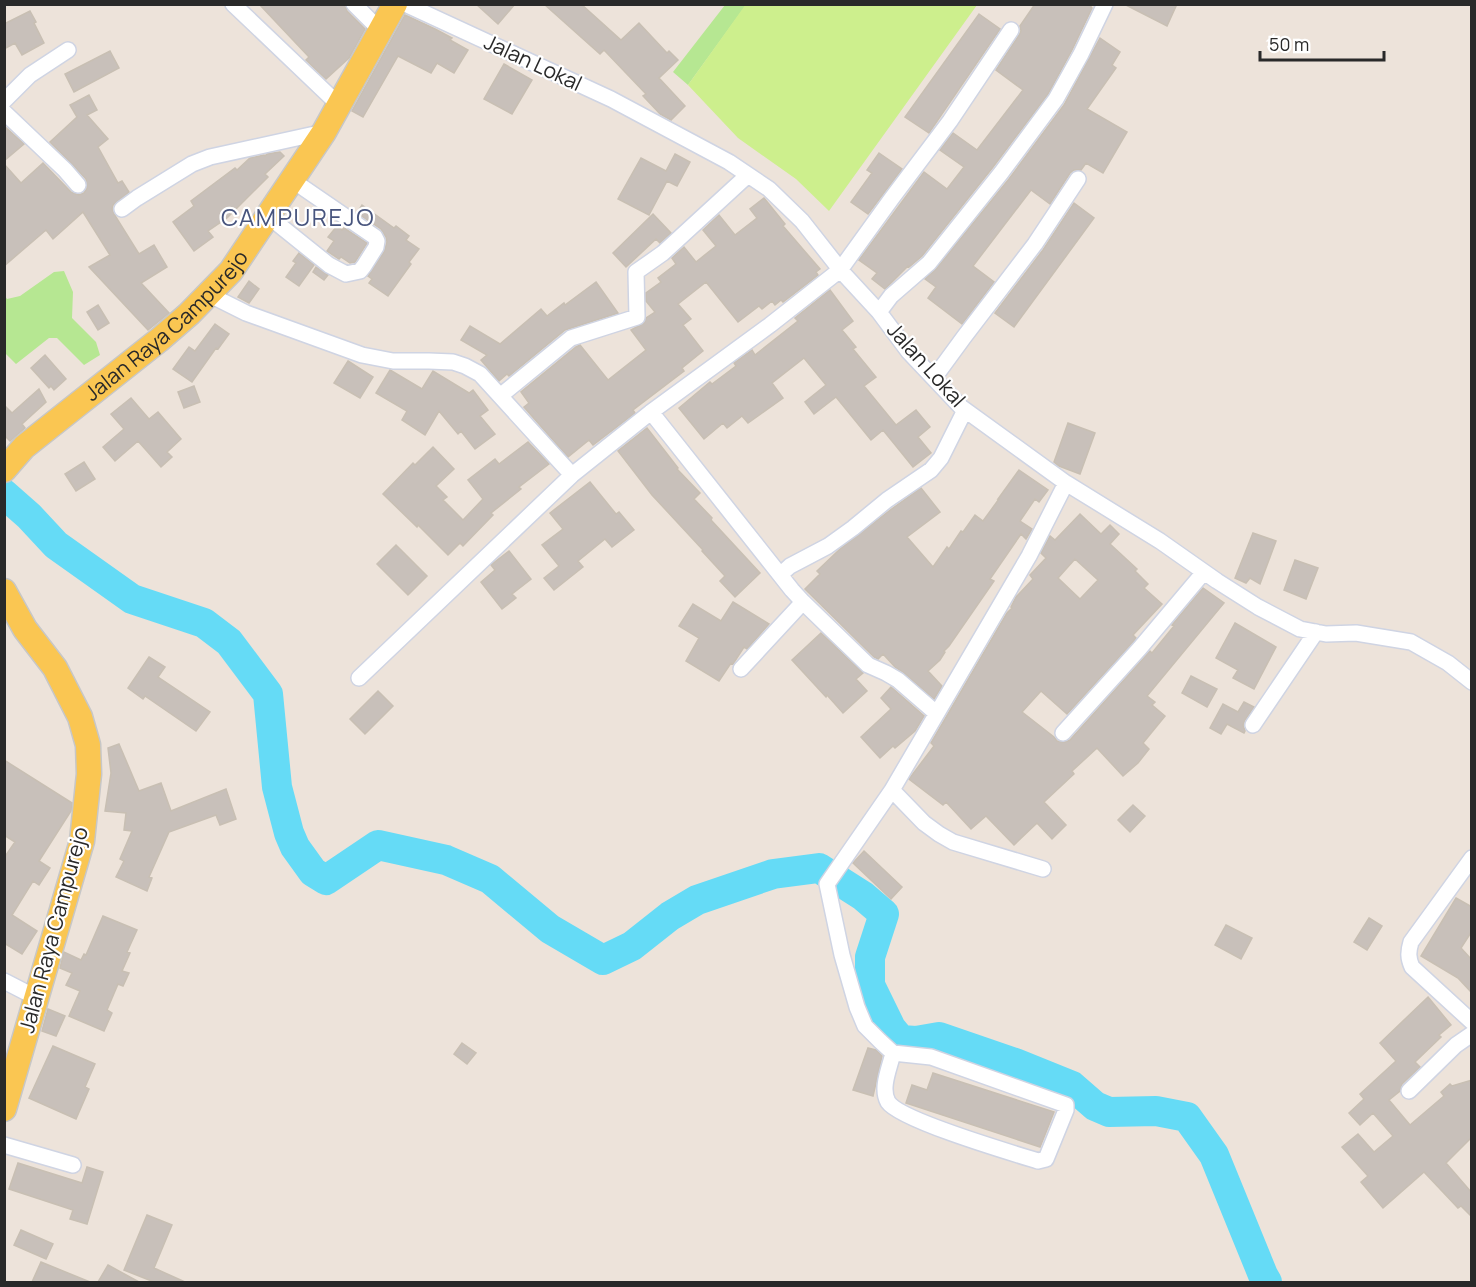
<svg xmlns="http://www.w3.org/2000/svg" width="1476" height="1287" viewBox="0 0 1476 1287" font-family="Manrope,sans-serif">
  <style>
    .green { fill: #b6e792 }
    .pitch { fill: #cdef8d }
    .lines { fill: none; stroke-linecap: round; stroke-linejoin: round }
    .river { stroke: #65dbf6; stroke-width: 30 }
    .building { fill: #c8c0ba; stroke: #c8bfb3; stroke-width: 1.5; fill-rule: evenodd }
    .minor-casing { stroke: #cfd4e3; stroke-width: 18 }
    .primary-casing { stroke: #c7c7c7; stroke-width: 27 }
    .minor { stroke: #fff; stroke-width: 15 }
    .primary { stroke: #fac652; stroke-width: 24 }
    .labels { text-anchor: middle; stroke-width: 4.5; stroke-linejoin: round; paint-order: stroke }
    .street-label { font-size: 21px; fill: #292929; stroke: #fff }
    .quarter-label { font-size: 24px; letter-spacing: 1.5px; fill: #47547d; stroke: #fff }
  </style>
  <rect width="100%" height="100%" fill="#ede3da"/>
  <path class="green" d="M725,5H746L688,85L673,72Z
    M64,271L73,292L72,318L96,342L100,355L84,365L57,338H49L16,364L5,353V296L7,299L20,296L54,272Z"/>
  <path class="pitch" d="M746,4H977V5L829,211L796,179L738,138L688,85Z"/>
  <g class="lines">
    <path class="river" d="M4,494L29,516L56,545L132,599L204,623L229,642L268,694L277,787L289,833L295,847L313,872L326,880L378,845L446,860L490,879L550,929L603,960L632,946L670,916L697,900L773,874L819,868L863,896L884,914L870,957V985L891,1028L901,1040L916,1041L939,1037L1015,1063L1072,1086L1095,1106L1109,1112L1156,1111L1187,1117L1214,1155L1263,1275L1267,1282"/>
  </g>
  <path class="building" d="M259,4H345L347,11L365,29L349,58L326,79L306,60L309,57Z
    M476,4H515L498,24Z
    M544,4H581L621,40L639,23L667,53L669,51L678,60L659,78L685,106L671,120L660,114L643,96L646,94L604,50L600,54Z
    M1035,4H1089L1092,8L1072,50L1048,94L993,167L922,256L909,267L908,266L885,289L872,279L877,273L859,260L924,172L947,189L964,167L940,150L953,133L977,150L1023,90L996,70L1019,35L1021,31L1020,26Z
    M1124,4H1177L1167,26Z
    M30,11L36,22L34,23L44,43L22,55L15,43L4,49V24Z
    M979,14L1000,29L929,133L905,117Z
    M405,15L435,29L452,38L450,40L468,50L454,73L437,63L431,73L398,56L363,117L352,111Z
    M1100,38L1120,52L1112,65L1116,68L1087,109L1127,132L1103,173L1086,163L1081,170H1074L1070,173L1050,204L1031,190L973,266L994,282L962,324L928,298L936,287L925,279L936,269L1009,179L1064,105Z
    M110,51L119,68L74,92L65,74Z
    M504,64L532,80L512,114L484,99Z
    M89,95L97,110L87,115L108,139L98,147L118,183L122,181L129,192L113,205L112,209L114,214L139,254L154,245L167,267L141,283L169,313L148,330L89,267L110,255L83,212L53,239L46,230L4,266V164L21,183L43,163L71,192L79,195L84,193L87,188L86,179L72,164L50,142L77,117L70,105Z
    M4,126L24,144L4,161Z
    M280,152L284,156L265,174L268,177L227,218L208,231L213,237L194,251L173,222L194,206L191,201L235,168L237,170L250,158L264,155L265,156L267,154Z
    M879,153L902,169L868,214L851,202L872,173L867,170Z
    M675,154L690,162L677,186L667,181L649,215L618,199L641,158L666,171Z
    M764,198L785,224L783,226L820,269L816,272L818,275L783,302L781,300L775,305L772,301L762,309L759,306L738,322L706,282L678,304L691,319L683,325L703,351L682,368L684,371L633,410L635,413L593,445L589,440L568,457L524,407L529,403L521,392L576,347L580,345L608,380L646,350L631,330L644,323L646,318L655,312L646,301V293L661,282L658,278L676,264L672,258L684,247L696,262L716,246L703,230L719,215L735,235L757,218L750,209Z
    M1074,203L1094,218L1014,327L995,313L1043,250Z
    M362,205L394,228L396,226L409,236L406,240L419,249L409,262L411,264L388,296L369,283L372,279L368,276L384,252L387,242L386,237L381,229L357,213Z
    M653,214L671,233L660,243L656,239L626,267L613,253Z
    M337,226L342,230L344,228L367,243L355,262L350,263L341,257L339,259L327,251L334,241L328,237Z
    M299,253L314,265L299,286L286,277L296,263L293,261Z
    M316,267L328,275L324,280L313,272Z
    M249,281L259,289L249,303L238,297Z
    M596,282L618,313L565,330L509,376L507,374L499,381L481,360L487,355L461,340L470,326L500,344L541,309L547,316L564,303L565,305Z
    M830,290L853,321L842,330L856,347L853,349L876,377L864,386L896,425L916,410L930,427L918,437L931,453L913,467L883,430L871,440L836,397L814,414L805,402L826,385L804,358L772,383L783,398L748,423L742,416L727,428L723,423L704,439L679,408L710,382L712,384L736,366L734,363L752,350L755,355L798,321L795,318Z
    M98,305L109,323L98,330L87,312Z
    M215,324L229,334L218,349L216,348L192,382L173,369L189,347L195,351Z
    M45,355L66,379L54,390L51,386L49,388L31,368Z
    M348,361L373,377L360,398L334,383Z
    M390,370L422,389L433,371L469,393L473,390L488,410L480,416L495,434L475,449L461,431L458,434L439,411L425,435L402,420L407,411L376,393Z
    M194,386L200,402L184,408L178,392Z
    M39,389L46,402L22,424L25,428L10,441L4,435V405L12,413Z
    M131,398L149,419L158,412L181,439L167,452L172,457L161,467L138,441L115,461L103,447L124,429L111,414Z
    M1068,423L1095,433L1080,474L1059,466L1054,462Z
    M647,428L678,468L677,469L700,493L694,499L712,518L711,520L760,573L735,597L720,581L725,576L702,551L703,550L652,495L618,451Z
    M528,442L549,464L519,487L521,489L491,513L493,515L463,546L460,543L448,555L418,525L417,527L383,494L413,463L415,465L433,447L454,469L436,486L447,497L443,500L463,520L483,499L468,480L495,459L499,464Z
    M84,462L95,479L76,491L65,474Z
    M1019,470L1048,490L1039,502L1035,499L1020,521L1032,529L1026,539L1021,534L990,579L994,581L949,646L944,651L945,652L940,660L928,671L942,686L934,699L904,673L895,667L883,654L878,659L874,657L805,589L820,574L817,571L840,549L893,508L921,488L940,512L907,537L933,567L947,547L949,549L961,531L963,532L975,515L983,521L999,499H998Z
    M590,482L616,514L619,512L634,530L612,547L605,539L578,561L583,567L554,590L544,578L559,566L542,545L563,529L550,513Z
    M1080,514L1101,534L1110,525L1119,534L1110,544L1137,569L1135,571L1148,584L1144,588L1162,604L1133,635L1136,638L1133,642L1067,714L1041,691L1022,712L1054,737L1057,741L1065,742L1070,740L1150,651L1152,653L1174,626L1172,625L1203,588L1224,603L1147,696L1155,702L1152,705L1165,716L1143,743L1149,749L1138,763L1123,776L1097,748L1072,771L1074,774L1044,802L1066,825L1052,839L1037,823L1014,845L986,816L971,829L946,802L943,805L909,779L934,746L931,743L1007,613L1012,608L1011,607L1016,597L1033,579L1030,575L1046,558L1041,553L1050,536L1055,540ZM1075,559L1098,580L1080,599L1058,578Z
    M1253,533L1276,541L1260,584L1250,578L1246,583L1235,578Z
    M396,545L427,576L408,595L377,564Z
    M509,551L531,579L512,594L516,598L502,609L481,582L495,570L491,565Z
    M1295,560L1318,568L1306,599L1284,590Z
    M733,602L769,624L747,649L744,647L733,664L731,663L719,681L686,661L699,638L679,626L693,604L721,621Z
    M1235,623L1276,647L1254,689L1233,678L1238,670L1216,658Z
    M821,633L863,673L856,679L867,691L843,713L827,695L826,697L792,660Z
    M149,657L165,667L158,677L210,712L196,731L145,696L143,699L128,688Z
    M1191,676L1217,689L1207,707L1182,693Z
    M891,687L924,716L915,731L895,748L893,746L880,758L861,737L891,709L881,698Z
    M378,691L393,706L365,734L350,719Z
    M1244,702L1254,707L1245,720L1243,725L1245,731L1244,733L1227,724L1221,734L1210,728L1223,704L1238,712Z
    M119,744L139,791L161,783L171,811L226,789L236,819L220,825L216,815L169,832L149,877L152,878L147,891L116,877L124,861L120,859L132,831L124,830L126,813L105,811L111,773L108,748Z
    M4,760L72,803L71,811L39,861L50,868L39,885L33,881L12,915L37,931L22,954L4,943V858L15,842L4,835Z
    M1133,805L1145,816L1130,832L1118,820Z
    M864,851L902,887L891,899L853,863Z
    M1456,898L1472,907V931L1461,948L1472,960V993L1458,978L1421,956Z
    M103,916L137,930L127,952L130,953L122,971L129,973L123,986L118,984L107,1010L112,1013L104,1031L69,1016L80,991L66,985L72,973L60,968L64,952L81,960L84,954L86,955Z
    M1369,918L1382,926L1367,950L1354,942Z
    M1226,925L1252,938L1241,959L1215,945Z
    M1428,997L1451,1025L1439,1035L1441,1037L1415,1062L1420,1067L1402,1084L1400,1091L1389,1100L1410,1125L1444,1096L1441,1092L1450,1084L1452,1086L1472,1080V1137L1446,1163L1472,1193V1217L1461,1206L1458,1208L1424,1172L1383,1208L1361,1182L1368,1176L1342,1147L1358,1134L1374,1152L1393,1136L1373,1113L1360,1125L1349,1113L1364,1099L1360,1094L1396,1061L1380,1043Z
    M48,1009L65,1016L56,1036L42,1031Z
    M462,1043L476,1053L467,1064L454,1054Z
    M53,1046L95,1064L85,1087L89,1089L76,1119L29,1098Z
    M868,1048L876,1050L882,1056L873,1096L853,1090Z
    M933,1073L1054,1112L1040,1147L906,1103L912,1085L927,1090Z
    M18,1163L82,1183L87,1167L103,1172L87,1224L70,1219L73,1210L9,1189Z
    M147,1215L172,1225L154,1268L185,1282H154L124,1270Z
    M21,1230L53,1244L46,1259L14,1245Z
    M41,1262L90,1282H32Z
    M108,1265L139,1282H98Z"/>
  <g class="lines">
    <g class="minor-casing">
      <path id="minor" d="M233,4L339,105
        M354,4L380,30
        M405,4L611,99L729,162L769,189L802,221L843,273L879,312L908,351L961,407L1066,483L1160,541L1217,581L1258,607L1300,629L1326,634L1356,633L1411,642L1448,663L1472,682
        M4,101L30,75L68,50
        M4,112L65,170L78,185
        M122,209L137,198L192,164L210,157L324,132
        M268,216L329,265L346,274L360,271L364,266L376,247L377,241L375,237L292,180
        M208,294L246,313L362,355L393,361H429L453,362L465,366L480,374L572,475
        M879,312L891,296L929,263L1001,173L1056,99L1081,54L1105,4
        M934,378L964,337L1035,244L1078,179
        M500,396L571,338L637,317L636,272L663,253L748,175
        M651,412L792,590L803,602L741,669
        M780,575L790,566L828,546L853,528L887,500L931,470L941,458L965,410
        M803,602L868,665L886,673L898,680L936,713
        M359,678L572,475L651,412L770,325L840,270L892,198L950,121L1011,30
        M1253,725L1316,632
        M1063,733L1140,648L1204,572
        M892,790L827,884L842,955L857,1007L865,1026L880,1041L893,1053L931,1057L1066,1105V1110L1046,1159L1038,1161C1012,1153 900,1120 888,1102C880,1088 890,1067 893,1053
        M1472,858L1411,942C1408,952 1408,958 1412,967L1472,1022
        M1043,869L953,842L939,834L924,823L892,790L1029,556L1066,483
        M4,981L37,998
        M1409,1091L1456,1045L1472,1034
        M4,1145L73,1165"/>
    </g>
    <g class="primary-casing">
      <g id="primary">
        <path id="s1" d="M4,470L24,447L159,340L189,314L231,271L324,132L395,4"/>
        <path d="M4,591L25,629L55,668L80,717L88,745L89,774L82,841L4,1109"/>
      </g>
    </g>
    <use href="#minor" class="minor"/>
    <use href="#primary" class="primary"/>
  </g>
  <g class="labels">
    <g class="street-label">
      <text transform="translate(533 63) rotate(25)" y="7">Jalan Lokal</text>
      <text dy="7" stroke="none"><textPath href="#s1" startOffset="218">Jalan Raya Campurejo</textPath></text>
      <text transform="translate(926 365) rotate(48)" y="7">Jalan Lokal</text>
      <text transform="translate(54 930) rotate(-75)" y="7">Jalan Raya Campurejo</text>
    </g>
    <g class="quarter-label">
      <text x="298" y="226">CAMPUREJO</text>
    </g>
  </g>
  <rect width="1476" height="1287" fill="none" stroke="#292929" stroke-width="12"/>
  <path d="M1260 51v9h124v-9" fill="none" stroke="#292929" stroke-width="3"/>
  <text x="1269" y="51" font-size="18" fill="#292929" stroke="#ffffff" stroke-width="4.5" paint-order="stroke">50 m</text>
</svg>
